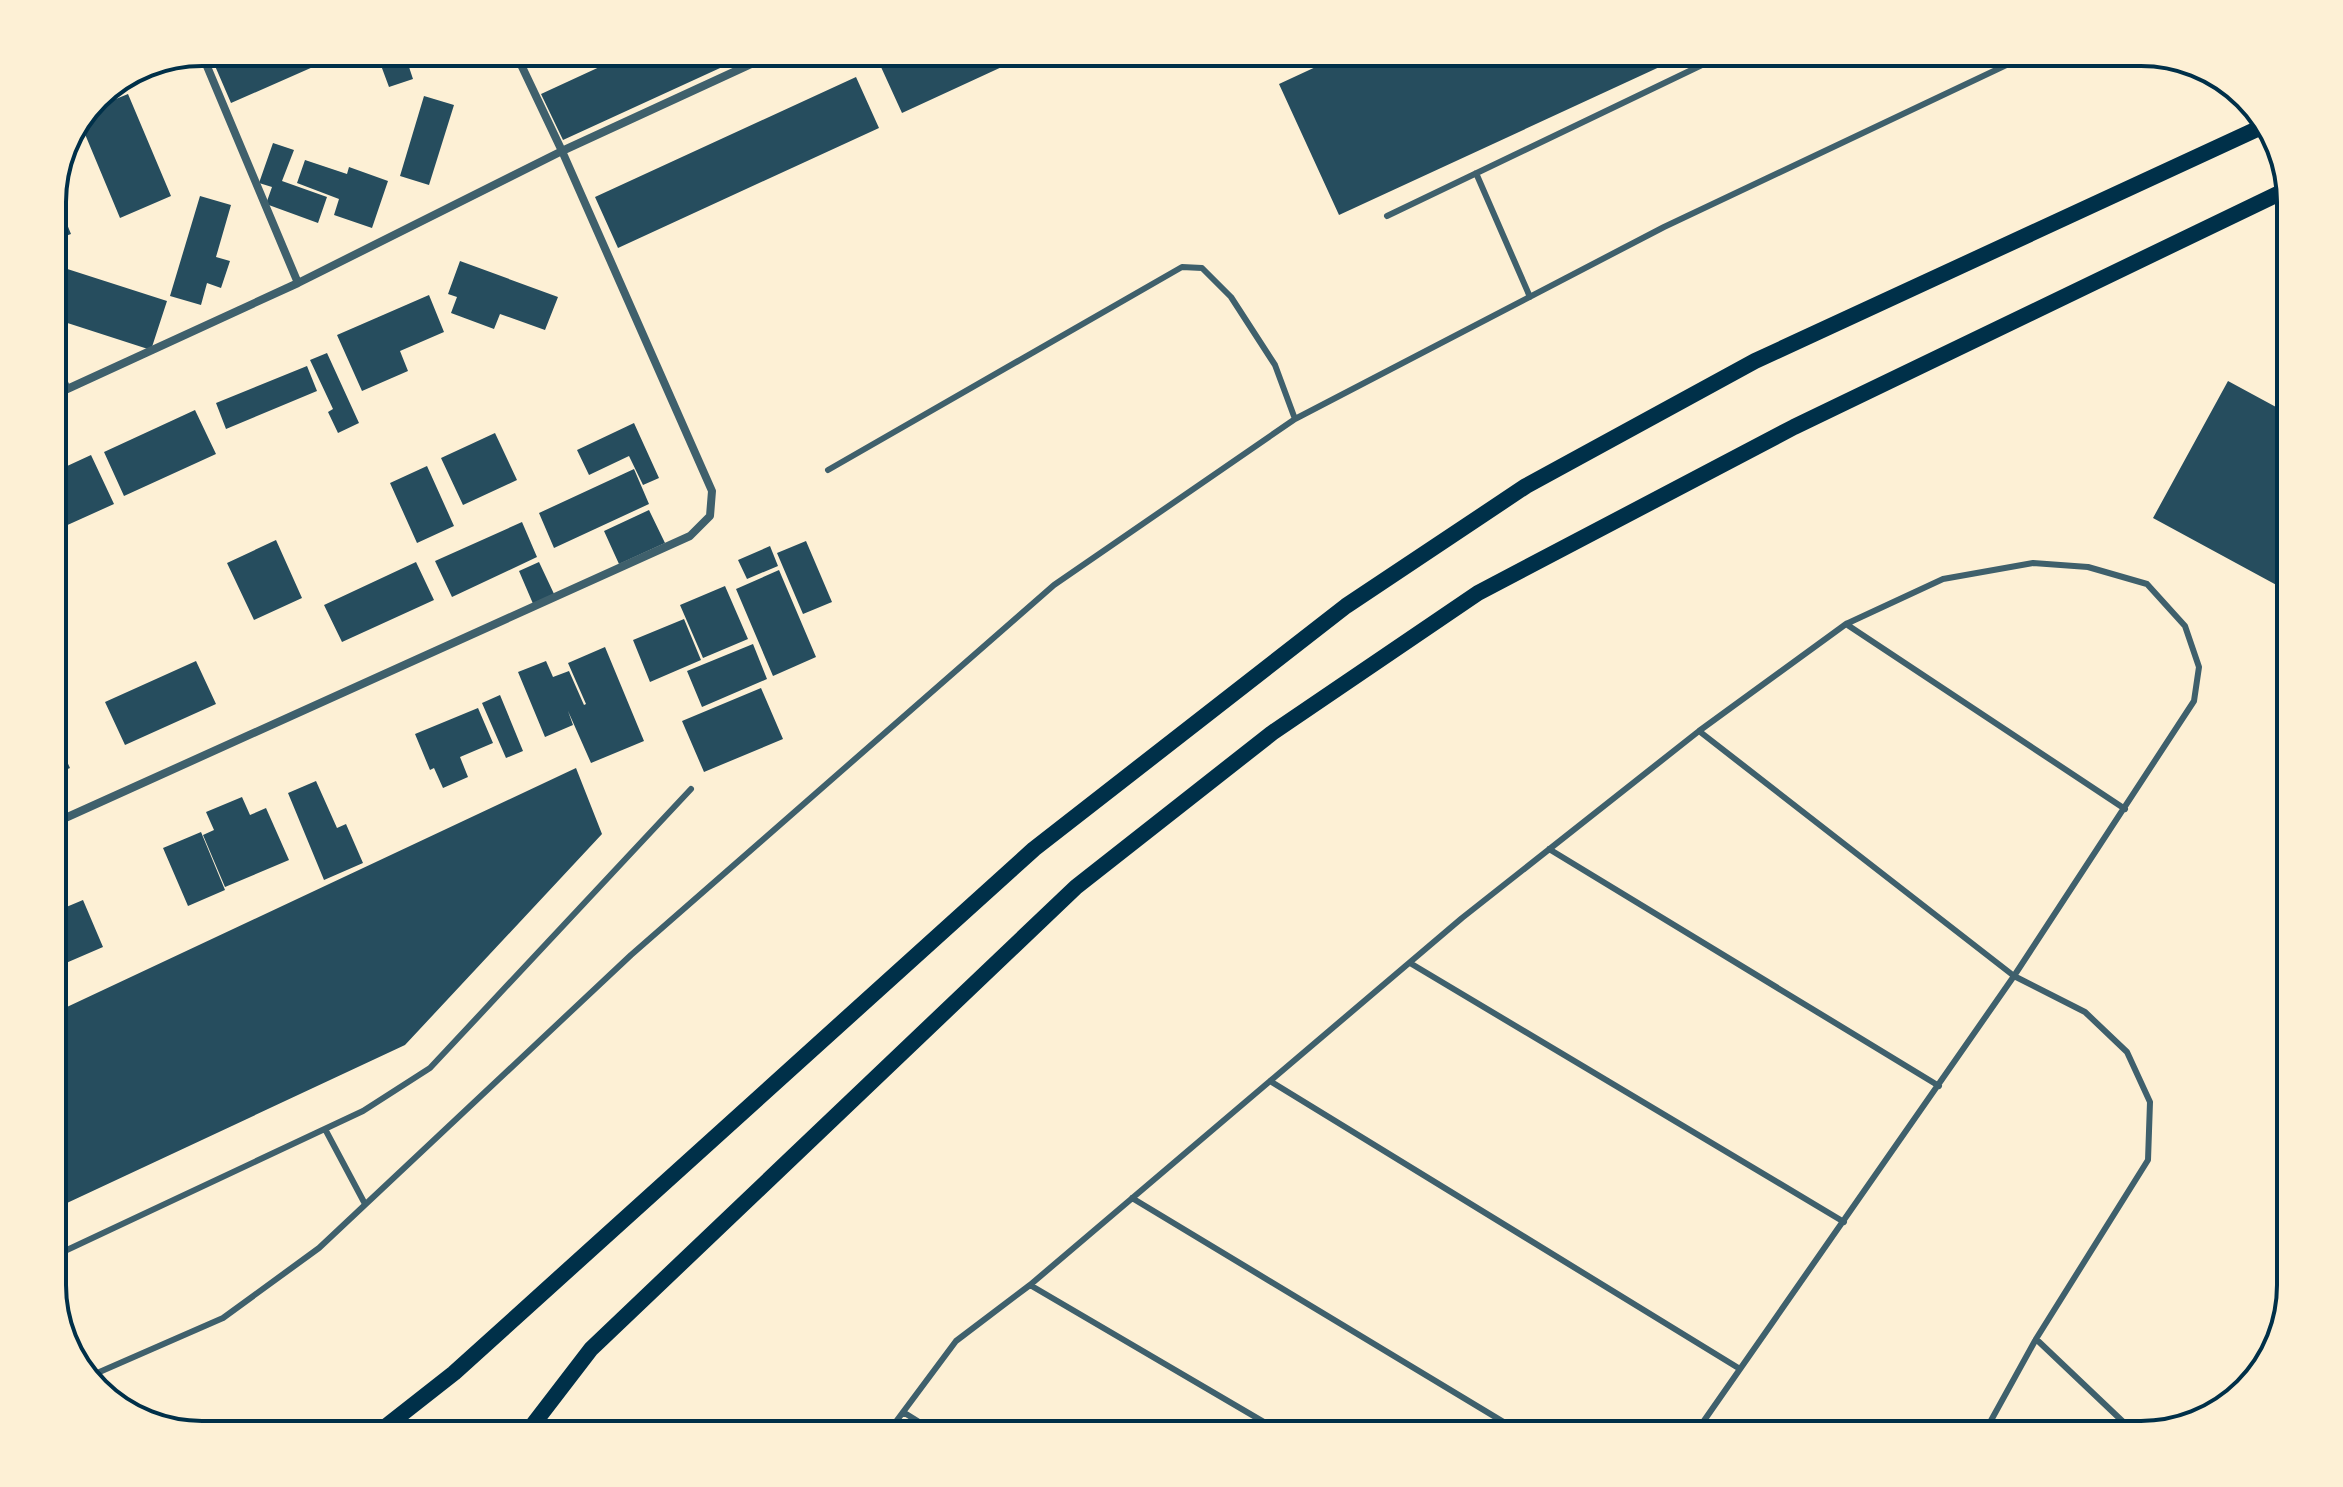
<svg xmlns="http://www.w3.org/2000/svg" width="2343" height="1487" viewBox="0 0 2343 1487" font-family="Cabin,sans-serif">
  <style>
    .building { fill: #264d5e }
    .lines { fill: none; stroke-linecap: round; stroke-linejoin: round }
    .service { stroke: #3f606c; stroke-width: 6 }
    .minor { stroke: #3f606c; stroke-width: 8 }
    .secondary { stroke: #003049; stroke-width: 16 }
    .rim { fill: none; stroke: #003049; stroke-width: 4 }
  </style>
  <rect width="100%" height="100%" fill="#fdf0d5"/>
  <path class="building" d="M209,52H317L322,63L231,103Z
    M376,52H404L413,79L389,87Z
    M632,52H755L563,140L541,94Z
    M913,52H1034L902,113L881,67Z
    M1348,52H1692L1339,215L1279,84Z
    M145,63H148L153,75L94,99L96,95Z
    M856,77L879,128L618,248L595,197Z
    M128,94L171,196L120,218L82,127L89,110Z
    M424,96L454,105L429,185L400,176Z
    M273,143L294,150L282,181L327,197L318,223L266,204L272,187L259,183Z
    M305,160L347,174L349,167L388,181L372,228L334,215L339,199L297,183Z
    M53,190L71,234L52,241V192Z
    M200,196L231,205L216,257L230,261L221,288L207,283L201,305L170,296Z
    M460,261L558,297L545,330L500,314L494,329L451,313L457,297L448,294Z
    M58,266L167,301L151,350L52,318V284Z
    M429,295L444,332L400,351L408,371L362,391L337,335Z
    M327,353L359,423L338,433L328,412L333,409L310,360Z
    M307,366L317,391L226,429L216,403Z
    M2228,381L2291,415V593L2153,518Z
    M195,410L216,454L124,496L104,452Z
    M634,423L659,478L643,485L629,456L589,475L577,450Z
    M495,433L517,480L463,505L441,458Z
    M91,455L114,504L52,532V473Z
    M427,466L454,526L417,543L390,483Z
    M634,469L649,504L554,548L539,513Z
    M649,510L665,543L619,564L604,531Z
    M522,522L537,557L452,597L435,561Z
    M276,540L302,598L254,620L227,563Z
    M806,541L832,602L803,614L777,553Z
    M770,546L778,566L747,579L738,560Z
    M416,562L434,600L342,642L324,605Z
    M539,562L555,596L534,606L519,571Z
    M779,570L816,657L773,676L736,589Z
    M725,586L748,639L703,658L680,605Z
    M684,619L701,660L650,682L633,640Z
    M753,644L767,679L702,707L687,671Z
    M605,647L644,741L591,763L568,711L573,725L545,737L518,672L546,661L553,677L569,671L584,705L586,704L568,663Z
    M196,661L216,704L125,745L105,702Z
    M761,688L783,739L704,772L682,721Z
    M500,695L523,751L506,758L482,703Z
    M478,708L493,743L460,757L468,777L443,788L434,768L430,770L415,734Z
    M52,729L70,768L52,776Z
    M576,768L602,834L405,1045L52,1210V1014Z
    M316,781L337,828L346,824L363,863L324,880L288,793Z
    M242,797L250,815L266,808L289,860L225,887L203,835L214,830L206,812Z
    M201,832L225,890L188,906L163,848Z
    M83,900L103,947L52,969V913Z"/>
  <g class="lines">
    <path class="service" d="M1476,173L1530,297
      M1387,216L1729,52
      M828,470L1182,267L1202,268L1231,297L1275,365L1295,419
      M1846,624L2125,809
      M1699,731L2014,976L2085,1012L2127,1052L2150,1102L2148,1160L2036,1339L1983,1435
      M1549,849L1939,1086
      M1410,963L1844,1222
      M1270,1081L1740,1369
      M325,1129L365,1204
      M1132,1198L1525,1435
      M52,1257L363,1111L430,1068L691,789
      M1030,1285L1286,1435
      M2036,1339L2137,1435
      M88,1377L223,1318L319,1248L631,955L1054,585L1295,419L1664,227L2034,52
      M903,1412L940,1435
      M886,1435L956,1341L1030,1285L1462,918L1699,731L1846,624L1943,579L2033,563L2088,567L2147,584L2185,626L2199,667L2194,701L2014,976L1694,1435"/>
    <path class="minor" d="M201,52L298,283
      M52,357L67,389
      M52,396L298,283L562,151L777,52
      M52,824L690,536L710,516L712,491L562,151L515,52"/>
    <path class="secondary" d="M375,1435L454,1373L1034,849L1346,606L1526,486L1755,361L2268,124
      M525,1435L591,1349L1076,887L1272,733L1478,593L1794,427L2288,189"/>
  </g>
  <path d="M0 0H2343V1487H0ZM202 66H2141A136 136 0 0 1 2277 202V1285A136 136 0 0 1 2141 1421H202A136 136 0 0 1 66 1285V202A136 136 0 0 1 202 66Z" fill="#fdf0d5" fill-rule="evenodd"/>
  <path class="rim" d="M202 66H2141A136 136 0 0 1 2277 202V1285A136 136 0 0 1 2141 1421H202A136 136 0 0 1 66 1285V202A136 136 0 0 1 202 66Z"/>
</svg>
